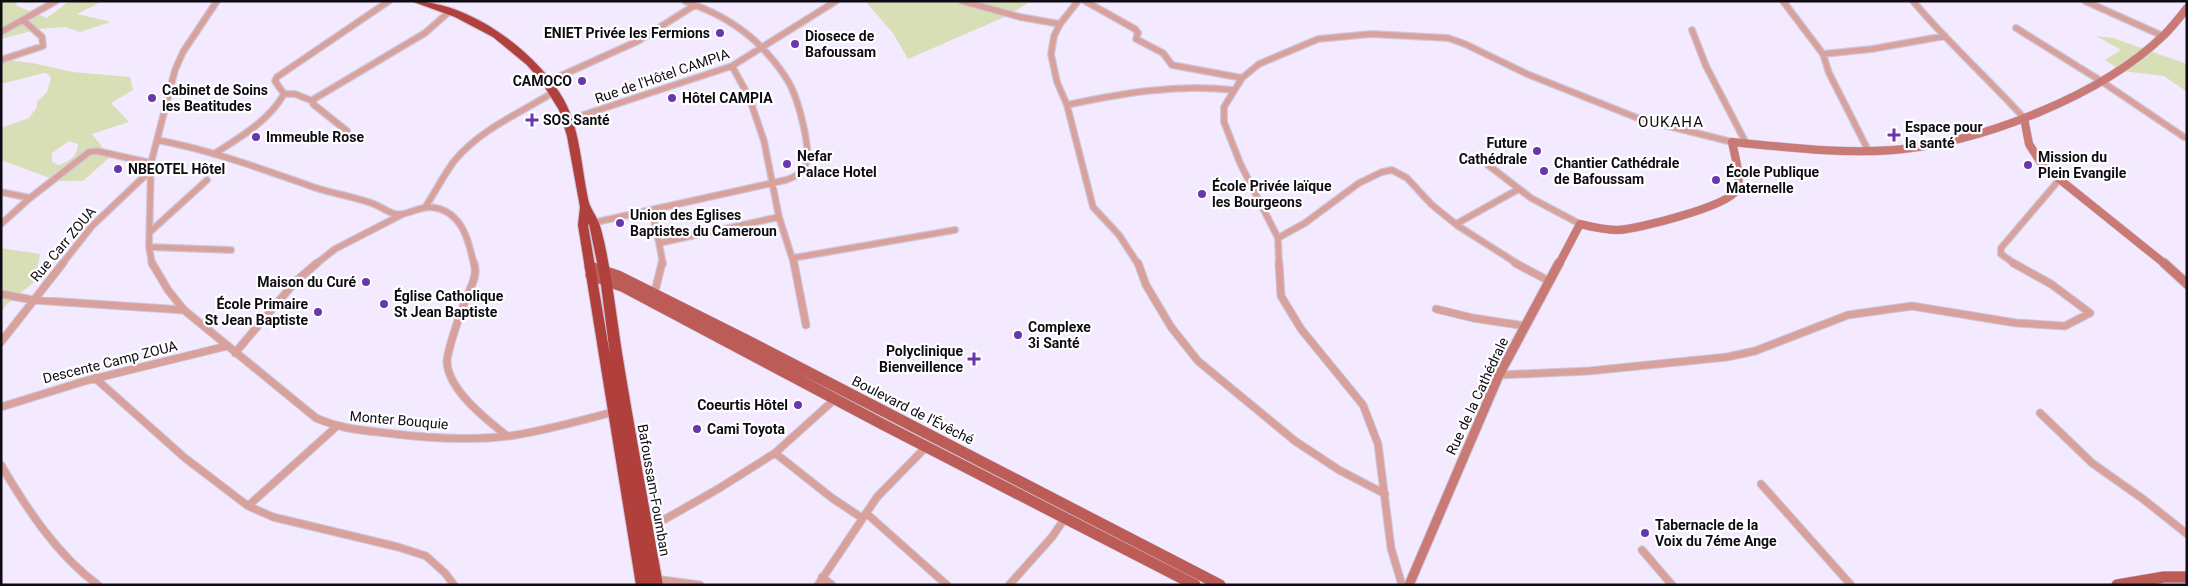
<svg xmlns="http://www.w3.org/2000/svg" width="2188" height="586" viewBox="0 0 2188 586" font-family="Roboto,sans-serif">
  <style>
    .green { fill: #d8dfb6; fill-rule: evenodd }
    .lines { fill: none; stroke-linecap: round; stroke-linejoin: round }
    .street-far1-casing { stroke: #cec6d9; stroke-width: 8 }
    .street-casing { stroke: #cec6d9; stroke-width: 9 }
    .secondary-far1-casing { stroke: #cec6d9; stroke-width: 9 }
    .secondary-casing { stroke: #cec6d9; stroke-width: 11 }
    .primary-casing { stroke: #cec6d9; stroke-width: 12 }
    .highway-casing { stroke: #cec6d9; stroke-width: 2 }
    .street-far1 { stroke: #d9a19c; stroke-width: 5.5 }
    .street { stroke: #d9a19c; stroke-width: 7 }
    .secondary-far1 { stroke: #ca7a74; stroke-width: 8 }
    .secondary { stroke: #ca7a74; stroke-width: 9 }
    .primary { stroke: #bd5c57; stroke-width: 11 }
    .highway { fill: #b1403d; fill-rule: evenodd }
    .poi-dot { fill: #6837ae; stroke: #fff; stroke-width: 2 }
    .labels { text-anchor: middle; stroke-width: 4.5; stroke-linejoin: round; paint-order: stroke }
    .poi-label { font-size: 14px; font-weight: bold; fill: #0e0b13; stroke: #fff; text-anchor: start }
    .street-label { font-size: 14px; fill: #0e0b13; stroke: #fff }
    .neighbourhood-label { font-size: 15px; letter-spacing: 1px; fill: #0e0b13; stroke: #fff }
  </style>
  <rect width="100%" height="100%" fill="#f3eaff"/>
  <path class="green" d="M1,1H16L17,6L47,18L69,1H103L77,14L111,22L80,32L66,27L39,29L1,39Z
    M865,1H1032L1000,19L908,59L893,33Z
    M2096,36L2113,38L2187,64V92L2164,76L2122,71L2105,60L2121,50Z
    M1,59L32,63L73,72L130,77L133,90L111,103L129,122L92,134L110,157L83,181H58L1,160V128L29,118L37,107V102L47,92L51,78L48,74L44,73L1,84ZM69,141L78,144C77,157 71,160 59,165L52,162V153Z
    M1,248L40,254L35,281L5,306L1,315Z"/>
  <g class="lines">
    <g class="street-far1-casing">
      <path id="street-far1" d="M685,1L695,5
        M962,1L1020,17L1060,24
        M1078,1L1060,24L1054,36L1051,54L1057,82L1067,105L1093,207L1119,235L1138,264
        M1085,1L1135,29L1138,33L1136,39L1163,53L1172,65L1242,78
        M1783,1L1823,54L1829,73L1868,150
        M1913,1C1947,42 1988,78 2024,118
        M2085,1L2163,36
        M2016,28L2101,81L2184,137
        M1692,30L1706,66L1746,143
        M1,32L56,1
        M1823,54L1872,49L1945,36
        M1,60L43,46L42,37L23,20
        M732,66L749,97L764,141L779,217L794,264
        M547,82L638,41L695,5C721,15 746,30 765,51C775,62 786,75 792,89C799,104 811,148 806,163C803,173 795,177 786,180L592,223
        M284,94H295L313,101
        M1067,105C1122,93 1176,84 1233,90
        M568,120L732,66L836,1
        M347,131L313,104L314,99L425,33L450,11
        M157,140C211,150 262,169 313,187C331,193 350,196 368,202C377,204 384,210 392,213C409,220 424,196 450,214C466,226 469,245 474,264
        M214,154C240,137 268,122 284,94L275,81L277,77L389,1
        M1488,165L1531,198L1580,224
        M1,192L30,198L1,224
        M30,198L89,152L97,151L151,163
        M426,206C436,191 444,174 455,160C481,129 520,113 554,92
        M652,211L659,243L779,217
        M1456,224L1517,190
        M151,231L207,180
        M1278,238L1305,223L1359,183L1382,172L1392,170L1407,178L1431,204L1458,226L1518,264
        M659,243L663,264
        M149,247L231,250
        M793,258L955,230
        M62,264L92,226L151,170
        M152,264L149,247L151,163L175,70L183,52L217,1
        M316,264L335,249L401,215
        M1279,264L1278,238L1240,163L1224,122V107L1242,78L1259,64L1318,39L1371,34L1448,38L1465,44L1527,74L1640,119L1732,142
        M2015,264L2001,254V248L2059,180"/>
    </g>
    <g class="street-casing">
      <path id="street" d="M152,263L168,290L184,310L316,418C341,429 360,430 386,433C426,438 469,441 509,436C544,431 578,421 613,412
        M474,263C478,276 471,286 466,299C461,311 447,351 447,362C448,390 487,420 507,436
        M794,263L806,325
        M1138,263L1146,285L1171,327L1198,361L1295,441L1339,470L1385,494
        M1279,263L1281,296L1301,329L1363,405L1378,444L1391,548L1402,585
        M1515,263L1549,281
        M1,294L33,300L184,310
        M654,295L662,263
        M1436,309L1473,318L1526,326
        M1,342L63,263
        M235,353L295,282L317,263
        M1499,375L1589,371L1727,357L1755,351L1848,315L1912,306L2016,323L2065,326L2090,313L2051,284L2013,263
        M95,378L185,458L248,506
        M1,407L85,381L227,346
        M2040,413L2092,463L2143,499L2187,534
        M336,427L248,506L273,517L398,547L426,556L445,573L454,585
        M775,453L832,498L862,518
        M1,465C27,509 57,555 98,585
        M1761,484L1851,585
        M866,513L947,585
        M646,530L718,489L775,453L835,399
        M1642,550L1672,585
        M822,577L832,585
        M655,579L700,585
        M818,585L877,497L926,447
        M1009,585L1052,537L1065,518"/>
    </g>
    <g class="secondary-far1-casing">
      <path id="secondary-far1" d="M2024,118L2029,144L2043,166L2165,264
        M1559,264L1580,224C1592,227 1605,230 1618,230C1638,229 1725,207 1736,191C1743,181 1734,153 1732,142C1786,147 1840,154 1894,150C1981,143 2103,95 2165,34C2173,26 2180,17 2187,8"/>
    </g>
    <g class="secondary-casing">
      <path id="secondary" d="M2164,263L2187,284
        M1409,585L1499,375L1559,263"/>
    </g>
    <g class="primary-casing">
      <path id="primary" d="M590,267L618,276L746,340L1220,585
        M591,275L622,286L882,424L1195,585
        M2117,585L2164,577H2187"/>
    </g>
    <g class="highway-casing">
      <path id="highway" d="M411,1C468,1 537,51 564,100C581,132 581,168 589,203C591,209 595,214 597,219C601,226 602,234 604,241C613,282 617,323 624,365C636,438 650,511 663,585H636L578,225L580,207L567,136L559,110L541,81L527,65L493,37L455,17ZM589,224L600,277L610,355L588,225Z"/>
    </g>
    <use href="#street-far1" class="street-far1"/>
    <use href="#street" class="street"/>
    <use href="#secondary-far1" class="secondary-far1"/>
    <use href="#secondary" class="secondary"/>
    <use href="#primary" class="primary"/>
    <use href="#highway" class="highway"/>
  </g>
  <g class="poi-dot">
    <circle cx="720" cy="33" r="5"/>
    <circle cx="795" cy="44" r="5"/>
    <circle cx="582" cy="81" r="5"/>
    <circle cx="152" cy="98" r="5"/>
    <circle cx="672" cy="98" r="5"/>
    <path d="M529.5 112.5h5v5h5v5h-5v5h-5v-5h-5v-5h5z"/>
    <path d="M1891.5 127.5h5v5h5v5h-5v5h-5v-5h-5v-5h5z"/>
    <circle cx="256" cy="137" r="5"/>
    <circle cx="1537" cy="151" r="5"/>
    <circle cx="787" cy="164" r="5"/>
    <circle cx="2028" cy="165" r="5"/>
    <circle cx="118" cy="169" r="5"/>
    <circle cx="1544" cy="171" r="5"/>
    <circle cx="1716" cy="180" r="5"/>
    <circle cx="1202" cy="194" r="5"/>
    <circle cx="620" cy="223" r="5"/>
    <circle cx="366" cy="282" r="5"/>
    <circle cx="384" cy="304" r="5"/>
    <circle cx="318" cy="312" r="5"/>
    <circle cx="1018" cy="335" r="5"/>
    <path d="M971.5 351.5h5v5h5v5h-5v5h-5v-5h-5v-5h5z"/>
    <circle cx="798" cy="405" r="5"/>
    <circle cx="697" cy="429" r="5"/>
    <circle cx="1645" cy="533" r="5"/>
  </g>
  <g class="labels">
    <g class="poi-label">
      <text x="710" y="38" text-anchor="end">ENIET Privée les Fermions</text>
      <text x="805" y="41">Diosece de<tspan x="805" dy="16">Bafoussam</tspan></text>
      <text x="572" y="86" text-anchor="end">CAMOCO</text>
      <text x="162" y="95">Cabinet de Soins<tspan x="162" dy="16">les Beatitudes</tspan></text>
      <text x="682" y="103">Hôtel CAMPIA</text>
      <text x="543" y="125">SOS Santé</text>
      <text x="1905" y="132">Espace pour<tspan x="1905" dy="16">la santé</tspan></text>
      <text x="266" y="142">Immeuble Rose</text>
      <text x="1527" y="148" text-anchor="end">Future<tspan x="1527" dy="16">Cathédrale</tspan></text>
      <text x="797" y="161">Nefar<tspan x="797" dy="16">Palace Hotel</tspan></text>
      <text x="2038" y="162">Mission du<tspan x="2038" dy="16">Plein Evangile</tspan></text>
      <text x="1554" y="168">Chantier Cathédrale<tspan x="1554" dy="16">de Bafoussam</tspan></text>
      <text x="128" y="174">NBEOTEL Hôtel</text>
      <text x="1726" y="177">École Publique<tspan x="1726" dy="16">Maternelle</tspan></text>
      <text x="1212" y="191">École Privée laïque<tspan x="1212" dy="16">les Bourgeons</tspan></text>
      <text x="630" y="220">Union des Eglises<tspan x="630" dy="16">Baptistes du Cameroun</tspan></text>
      <text x="356" y="287" text-anchor="end">Maison du Curé</text>
      <text x="394" y="301">Église Catholique<tspan x="394" dy="16">St Jean Baptiste</tspan></text>
      <text x="308" y="309" text-anchor="end">École Primaire<tspan x="308" dy="16">St Jean Baptiste</tspan></text>
      <text x="1028" y="332">Complexe<tspan x="1028" dy="16">3i Santé</tspan></text>
      <text x="963" y="356" text-anchor="end">Polyclinique<tspan x="963" dy="16">Bienveillence</tspan></text>
      <text x="788" y="410" text-anchor="end">Coeurtis Hôtel</text>
      <text x="707" y="434">Cami Toyota</text>
      <text x="1655" y="530">Tabernacle de la<tspan x="1655" dy="16">Voix du 7éme Ange</tspan></text>
    </g>
    <g class="street-label">
      <text transform="translate(662 76) rotate(-19)" y="5">Rue de l'Hôtel CAMPIA</text>
      <text transform="translate(63 244) rotate(-50)" y="5">Rue Carr ZOUA</text>
      <text transform="translate(110 362) rotate(-14)" y="5">Descente Camp ZOUA</text>
      <text transform="translate(1477 396) rotate(-65)" y="5">Rue de la Cathédrale</text>
      <text transform="translate(913 410) rotate(27)" y="5">Boulevard de l'Évêché</text>
      <text transform="translate(399 420) rotate(5)" y="5">Monter Bouquie</text>
      <text transform="translate(654 490) rotate(80)" y="5">Bafoussam-Foumban</text>
    </g>
    <g class="neighbourhood-label">
      <text x="1671" y="127">OUKAHA</text>
    </g>
  </g>
  <rect width="2188" height="586" fill="none" stroke="#0e0b13" stroke-width="5"/>
</svg>
